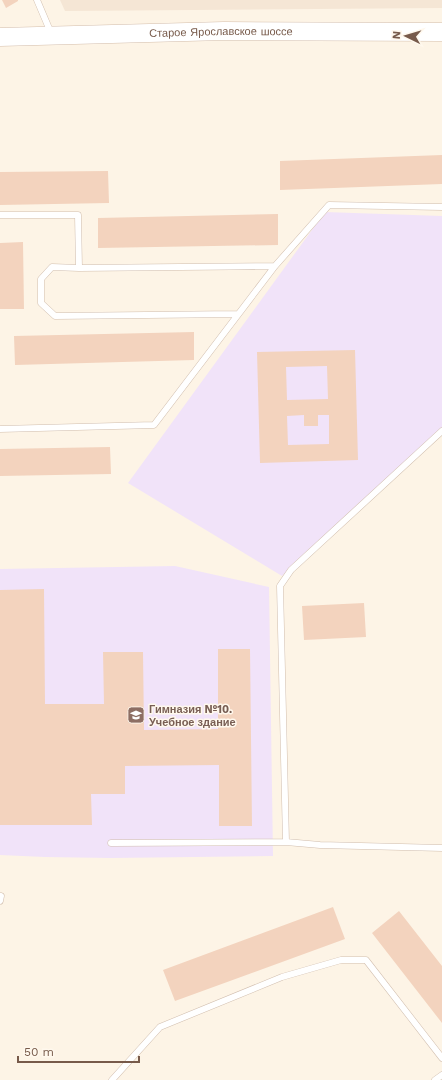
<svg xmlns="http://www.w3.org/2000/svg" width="442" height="1080" viewBox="0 0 442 1080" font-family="'Work Sans',sans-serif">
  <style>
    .residential { fill: #f5e6d5 }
    .education { fill: #f1e3f9 }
    .building { fill: #f3d3be; fill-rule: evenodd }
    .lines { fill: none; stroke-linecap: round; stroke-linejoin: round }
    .lane-casing { stroke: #d1beae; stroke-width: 7 }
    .secondary-casing { stroke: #d4beac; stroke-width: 19 }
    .lane { stroke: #fff; stroke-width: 6 }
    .secondary { stroke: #fff; stroke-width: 18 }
    .labels { text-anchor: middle; stroke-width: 3; stroke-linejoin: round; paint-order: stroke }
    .street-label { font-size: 11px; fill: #775a4a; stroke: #fff8ed }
    .education-label { font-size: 11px; font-weight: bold; fill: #785e54; stroke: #fff8ed; text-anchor: start }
  </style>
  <rect width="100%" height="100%" fill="#fdf4e6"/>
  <path class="residential" d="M60,0H442V8L65,11Z"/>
  <path class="education" d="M325,212L442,216V429L282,576L128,483Z
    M175,566L269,587L273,856L111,858L45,857L0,855V569Z"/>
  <path class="building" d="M2,0H18V1L6,8Z
    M442,155V184L280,190V161Z
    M108,171L109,203L0,205V172Z
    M278,214V245L98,248V218Z
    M23,242L24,309H0V243Z
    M194,332V360L15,365L14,336Z
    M355,350L358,460L260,463L257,352ZM327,366L328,399L287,400L286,367ZM304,415V426H318V415H329V444L288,445L287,416Z
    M110,447L111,474L0,476V449Z
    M44,589L45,704H104L103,652H143L144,730L218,729V649H250L252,826H219V765L125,766V794H91L92,825H0V590Z
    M364,603L366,637L304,640L302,606Z
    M333,907L345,939L175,1001L163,970Z
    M399,911L442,966V1023L372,933Z"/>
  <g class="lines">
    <g class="lane-casing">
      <path id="lane" d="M37,0L51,33
        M0,215H78L79,268L275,266
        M79,268L52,267L41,279V303L55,316L238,314
        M0,429L154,425L275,266L329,205L442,207
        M286,842L280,586L291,570L442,431
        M111,843L286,842L320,845L442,848
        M0,901L1,896
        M112,1080L160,1027L282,977L341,960H366L442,1058
        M435,1080L442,1075"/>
    </g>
    <g class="secondary-casing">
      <g id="secondary">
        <path id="s1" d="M0,37L224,31L442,32"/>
      </g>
    </g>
    <use href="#lane" class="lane"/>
    <use href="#secondary" class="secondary"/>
  </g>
  <defs>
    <g id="school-square" transform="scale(0.9)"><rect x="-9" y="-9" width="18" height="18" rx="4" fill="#8d6e63" stroke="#fff8ed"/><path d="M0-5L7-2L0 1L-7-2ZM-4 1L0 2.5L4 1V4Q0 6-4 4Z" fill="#fff"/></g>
  </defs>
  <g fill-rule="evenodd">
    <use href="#school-square" x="136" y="715"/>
  </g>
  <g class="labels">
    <g class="street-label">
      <text dy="4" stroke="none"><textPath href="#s1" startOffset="221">Старое Ярославское шоссе</textPath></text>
    </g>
    <g class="education-label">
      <text x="149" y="713">Гимназия №10.<tspan x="149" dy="13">Учебное здание</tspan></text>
    </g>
  </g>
  <g transform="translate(406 36) rotate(275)" stroke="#fff8ed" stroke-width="3" paint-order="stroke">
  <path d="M0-3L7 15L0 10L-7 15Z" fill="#775a4a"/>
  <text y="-6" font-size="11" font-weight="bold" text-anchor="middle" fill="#775a4a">N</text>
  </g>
  <path d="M18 1056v6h121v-6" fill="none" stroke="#775a4a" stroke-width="2"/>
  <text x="24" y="1056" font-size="12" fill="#775a4a" stroke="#fff8ed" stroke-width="3" paint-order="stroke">50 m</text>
</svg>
